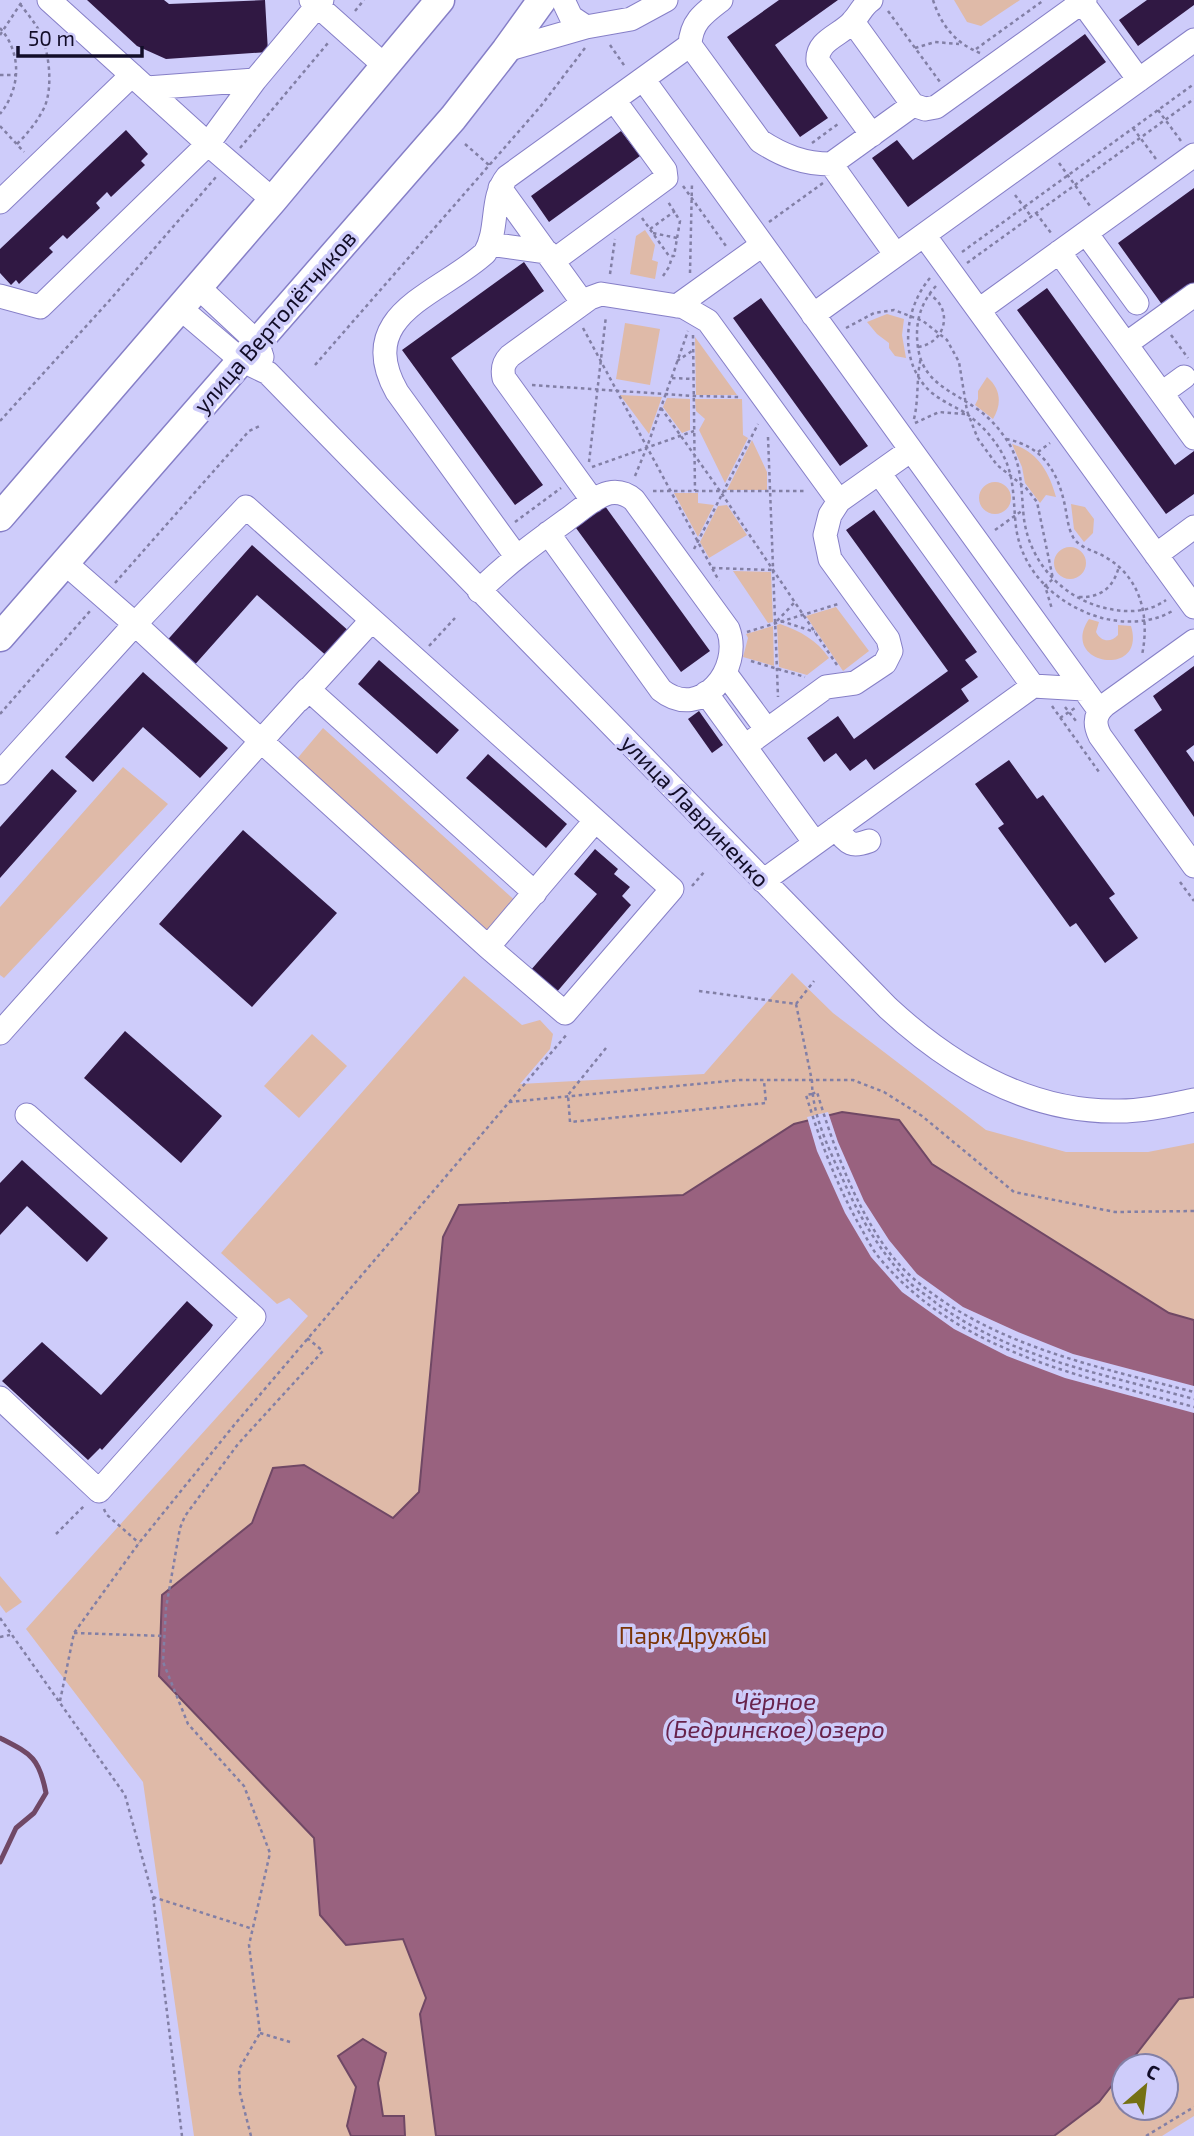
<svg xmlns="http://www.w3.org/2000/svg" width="1194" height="2136" viewBox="0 0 1194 2136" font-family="'Exo 2',sans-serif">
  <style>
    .green { fill: #dfbaa8; fill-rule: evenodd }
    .water { fill: #99627f; stroke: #704865; stroke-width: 2 }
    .pier { fill: #ceccfa }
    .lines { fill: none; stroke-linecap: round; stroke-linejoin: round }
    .stream { stroke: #704865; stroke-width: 5 }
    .building { fill: #301843 }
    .minor-casing { stroke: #867fc7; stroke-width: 25 }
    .major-casing { stroke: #867fc7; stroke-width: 31 }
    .path { stroke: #827fa5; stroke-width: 2.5; stroke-dasharray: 3.5 3.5; stroke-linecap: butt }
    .minor { stroke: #fff; stroke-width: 23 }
    .major { stroke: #fff; stroke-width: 28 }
    .labels { text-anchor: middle; stroke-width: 7; stroke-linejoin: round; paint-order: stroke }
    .street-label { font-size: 23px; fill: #120d28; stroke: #ceccfa }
    .park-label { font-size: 23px; fill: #7a3407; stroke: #ceccfa }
    .water-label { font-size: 24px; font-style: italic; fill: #68234c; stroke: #ceccfa }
  </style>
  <rect width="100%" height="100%" fill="#ceccfa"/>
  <path class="green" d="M954,0H1020L981,26L967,22Z
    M645,230L655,245L652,260L658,262L655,279L630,274L636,236Z
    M887,314L904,319L902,335L906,358L895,356L889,348V343L877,334L867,322Z
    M625,323L660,329L650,385L616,379Z
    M695,337L737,395H696Z
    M987,377C1001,389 1002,404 993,419L975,405L978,399V391Z
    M620,395L662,397L649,434Z
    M667,398L690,399V430L682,433L663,407Z
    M695,399H742L743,435L748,438L725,483L699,430L705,419L696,411Z
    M752,440L767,472V490H727Z
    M1012,444C1038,452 1049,472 1056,497L1046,495L1040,503L1025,483L1022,467Z
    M979 498a16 16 0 1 1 32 0a16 16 0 1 1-32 0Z
    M674,493H698V503L714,505L698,537Z
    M1071,504L1085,507L1094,519L1093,533L1084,542L1074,529Z
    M727,505L747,535L709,558L700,542L718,506Z
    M1054 563a16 16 0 1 1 32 0a16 16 0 1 1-32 0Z
    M733,571L771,572L773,622L768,623Z
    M836,607L869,651L843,671L806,616Z
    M1089,619L1099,622L1096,632C1101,642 1111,643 1118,635V625L1131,626C1147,679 1058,665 1089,619Z
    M780,624C800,631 817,640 829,658L807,675L779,667L777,625Z
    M773,626L774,666L743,657L748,638L746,634Z
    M323,728L520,905L492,937L296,760Z
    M123,767L168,804L4,978L0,975V907Z
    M792,973L833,1013L986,1130L1066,1152H1148L1194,1143V2116L1162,2136H194L143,1782L26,1629L308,1316L289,1298L277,1304L221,1253L464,976L522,1025L540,1020L553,1034L550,1049L520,1084L704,1074ZM1124,2066H1166V2108H1124Z
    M312,1034L347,1066L299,1118L264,1086Z
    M0,1576L22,1602L6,1613L0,1605Z"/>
  <path class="water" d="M842,1112L899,1120L932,1164L1169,1313L1194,1320V1997L1179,1999L1127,2066H1124V2070L1099,2102L1054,2136H436L420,2014L426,1998L403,1939L346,1945L320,1915L314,1838L159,1676L162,1595L252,1523L273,1468L304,1465L393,1518L419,1492L443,1237L459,1205L683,1195L794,1124Z
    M363,2039L386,2053L378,2083L383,2116H404L405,2136H351L347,2126L356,2087L338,2056Z"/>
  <path class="pier" d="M828,1112L838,1142L864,1201L889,1240L917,1274L963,1307L1018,1332L1073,1354L1194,1386V1413L1065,1378L1007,1356L954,1329L902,1292L871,1257L845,1213L817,1151L807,1117Z"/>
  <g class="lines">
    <path class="stream" d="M0,1738C31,1754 39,1757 46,1793L34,1813L16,1828L0,1862"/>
  </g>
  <path class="building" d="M87,0H164L169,4L265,0L268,52L166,59L137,46Z
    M779,0H838L775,45L828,118L800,137L727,37Z
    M1147,0H1194V5L1138,46L1119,20Z
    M1085,34L1106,62L908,207L872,158L897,140L913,160Z
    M126,130L148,154L141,161L145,165L111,197L107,192L96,203L100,208L67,239L63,235L49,248L53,252L19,284L16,280L11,285L0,273V249Z
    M621,131L640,156L549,222L531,196Z
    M1194,188V284L1163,306L1118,243Z
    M524,262L544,291L451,358L543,485L515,505L402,350Z
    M1047,288L1175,465L1194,451V494L1166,514L1017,310Z
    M761,298L868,446L840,466L733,318Z
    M605,506L710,651L681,672L576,528Z
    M874,510L977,652L965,660L978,677L961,689L969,701L874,770L866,759L850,771L836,753L824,762L807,738L838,716L854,739L948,671L846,530Z
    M252,545L351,633L329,658L257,595L191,669L163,645Z
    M379,660L459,730L437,754L358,684Z
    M1194,666V745L1186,751L1194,762V817L1134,730L1162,710L1153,696Z
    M143,672L228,748L200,778L143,727L93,782L65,757Z
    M699,711L723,745L712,753L688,719Z
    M488,754L567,824L546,848L466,778Z
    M1009,760L1037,799L1043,795L1115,894L1109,898L1138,938L1105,963L1076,923L1070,927L998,828L1004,824L975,784Z
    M52,769L77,791L0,878V827Z
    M243,830L337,913L252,1007L159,924Z
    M595,849L618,869L614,874L630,887L622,896L631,905L556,993L530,971L597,894L574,874Z
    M125,1031L222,1116L181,1163L84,1078Z
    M22,1160L108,1238L87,1262L27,1206L0,1235V1183Z
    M187,1301L213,1325L210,1330L102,1450L100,1448L88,1460L2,1381L42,1342L101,1395Z"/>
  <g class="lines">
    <g class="minor-casing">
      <path id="minor" d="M311,0L385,66
        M563,0L571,17L586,27
        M721,0C704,13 691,22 690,45L760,141C783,156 804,164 831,164L913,105
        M871,0C862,6 860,14 853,21C842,35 816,40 818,61L872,135
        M1082,2L1139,80
        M853,22L913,105L925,109L936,107L1085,0
        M506,50L586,27L631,19L666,0
        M643,79L1099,710
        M255,80L208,144L273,200
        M147,88L255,80L322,0
        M831,164L896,255
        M500,188L583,303
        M0,202L132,75
        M1086,233L1137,303
        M924,235L1194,607
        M490,244L547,252
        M1059,252L1194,438
        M553,261L666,178L665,170L614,100
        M198,287L257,342L262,357
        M0,296L40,307L208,144L49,0
        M677,306L762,245
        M180,308L241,360L268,373L888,1008C952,1067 1029,1113 1119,1111C1145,1111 1169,1105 1194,1100
        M979,310L1194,155
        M813,315L1194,40
        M1126,344L1194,295
        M1162,393L1184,377
        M879,473L1033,686
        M593,501L504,378C502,369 503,363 510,356L590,298L601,294L684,307L708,321L839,501
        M1156,555L1194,527
        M516,556L397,392C353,314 439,295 485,253C499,230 490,198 507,177L690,45
        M479,591C508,562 539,540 572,516C583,508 596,496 609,493C619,491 627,494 634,500L728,629C743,669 701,722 661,690L548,533
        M1194,641L1105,705C1094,715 1094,724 1100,736L1194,866
        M725,673L767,730
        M706,693L815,843
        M299,700L371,621
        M261,741L488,947
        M745,746L826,687L855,683L885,663L891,651L888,639L830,559L825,535L830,515L839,501L911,450
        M0,773L135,624L65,563
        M836,828C848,843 850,848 869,841
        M763,881L1033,686L1084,689
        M535,893L308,689L261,741L135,624L246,507L672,889L565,1013L488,947L595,821
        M0,1033L271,730
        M0,1398L99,1491L254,1317L27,1115"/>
    </g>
    <g class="major-casing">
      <path id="major" d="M0,517L273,200L440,0
        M0,637L453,118L506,50L542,0"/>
    </g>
    <path class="path" d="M933,0C941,25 955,43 980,53
      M355,11L364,0
      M888,11L940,82
      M0,28C22,53 21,88 0,114
      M0,35L23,0
      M610,45L626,68
      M915,48L935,42L959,44
      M976,49L1044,0
      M0,75H16
      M1158,110L1181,141
      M0,126L24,152
      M1133,128L1156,159
      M812,143L838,124
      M17,144C28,133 37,122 44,108C54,87 49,46 37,27C32,19 26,12 20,4
      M465,144L489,165
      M240,148L328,43
      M1059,163L1090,206
      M683,186L726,246
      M1015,195L1030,215
      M1036,213L1051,233
      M642,218L669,256H674L680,221L667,200
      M769,222L823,183
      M650,229L675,211
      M653,233L677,238
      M962,252L1194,84
      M967,263L1194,99
      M690,273L692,182
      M610,274L615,239
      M663,276L669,267L672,257
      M930,278C903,310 898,364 932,393C942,401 953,406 964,412C980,423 994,438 1003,455C1015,477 1013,502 1016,527C1022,573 1059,606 1102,618C1125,624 1154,623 1174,610
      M936,286C924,299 917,315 917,334C917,383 949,388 980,411C993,421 1003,433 1011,447C1023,471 1021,494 1024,519C1030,563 1063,598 1105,608C1126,613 1148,613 1166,600
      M583,328L719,581
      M846,328L874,313L894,310L923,321L947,340L959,362L967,411L978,439L997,465L1026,488L1037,502L1053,579L1045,586L1052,609
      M693,335L695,491
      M1171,335L1188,358
      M918,347C946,343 954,309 929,294
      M677,361L692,351
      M315,365L540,107L585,48
      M672,378L693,379
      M532,385L694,396L739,397
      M661,408L720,491L837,665
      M914,419C919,398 916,379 921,357
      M0,421L109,301L216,177
      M915,423L939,412L965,414
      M768,437L778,697
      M1006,439C1043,446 1058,472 1065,506C1067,516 1068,528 1073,537C1080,549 1094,550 1105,557C1141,577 1150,617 1142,655
      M1038,452L1050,443
      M589,462L606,316
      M592,467L694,431
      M635,476L647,447L688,331
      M653,491H807
      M515,522L561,488
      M995,530L1023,510
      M694,549L758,424
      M712,568L772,570
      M115,583L249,431L262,425
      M1079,597C1101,598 1114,587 1119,566
      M777,621L794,603
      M781,621L815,632
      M747,632L838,604
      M429,646L455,618
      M751,661L805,677
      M1052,706L1099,772
      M1065,707L1076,721
      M0,714L90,611
      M1060,718L1075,708
      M1180,882L1194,901
      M692,886L705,871
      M699,991L796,1004L812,1081C812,1116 830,1151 844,1182C860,1218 880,1251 907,1280C915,1289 927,1295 936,1303C1011,1358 1106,1375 1194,1399
      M796,1004L814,981
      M606,1048L568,1095L570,1122L766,1103L764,1081
      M812,1094L806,1095C820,1141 837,1186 861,1228C866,1237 871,1247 877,1255C954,1351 1081,1376 1194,1407
      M812,1094L817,1092C835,1152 865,1237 914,1279C992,1346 1098,1367 1194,1392
      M509,1102L739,1080H853L884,1092L922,1116L1014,1192L1115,1212L1194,1211
      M104,1509L106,1514L139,1543
      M56,1534L85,1505
      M0,1618L125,1795L153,1897L182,2136
      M74,1633L164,1636
      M0,1637L10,1635
      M60,1701L74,1633L139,1543L235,1424L568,1033
      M153,1897L253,1929
      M260,2033L290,2042
      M251,2136L240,2093L239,2069L260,2033L249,1945L270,1853L244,1786L188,1724L163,1662L166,1608L180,1528L185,1516L238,1444L323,1351L307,1338
      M1146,2136L1194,2107"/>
    <use href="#minor" class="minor"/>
    <use href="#major" class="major"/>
  </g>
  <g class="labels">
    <g class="street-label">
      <text transform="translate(275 322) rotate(-49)" y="8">улица Вертолётчиков</text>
      <text transform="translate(695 811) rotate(46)" y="8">улица Лавриненко</text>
    </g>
    <g class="park-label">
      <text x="693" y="1644">Парк Дружбы</text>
    </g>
    <g class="water-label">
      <text x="775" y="1710">Чёрное<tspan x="775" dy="28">(Бедринское) озеро</tspan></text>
    </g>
  </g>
  <g transform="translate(1145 2087) rotate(28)"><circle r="33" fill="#ceccfa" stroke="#8380a6" stroke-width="2"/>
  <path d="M0-5L12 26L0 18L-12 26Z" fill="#757113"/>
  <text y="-10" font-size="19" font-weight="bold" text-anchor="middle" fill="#120d28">С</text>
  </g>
  <path d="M18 46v10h124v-10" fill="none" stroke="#120d28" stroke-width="3.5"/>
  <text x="28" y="46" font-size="21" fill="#120d28" stroke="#ceccfa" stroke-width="5" paint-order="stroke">50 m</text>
</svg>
